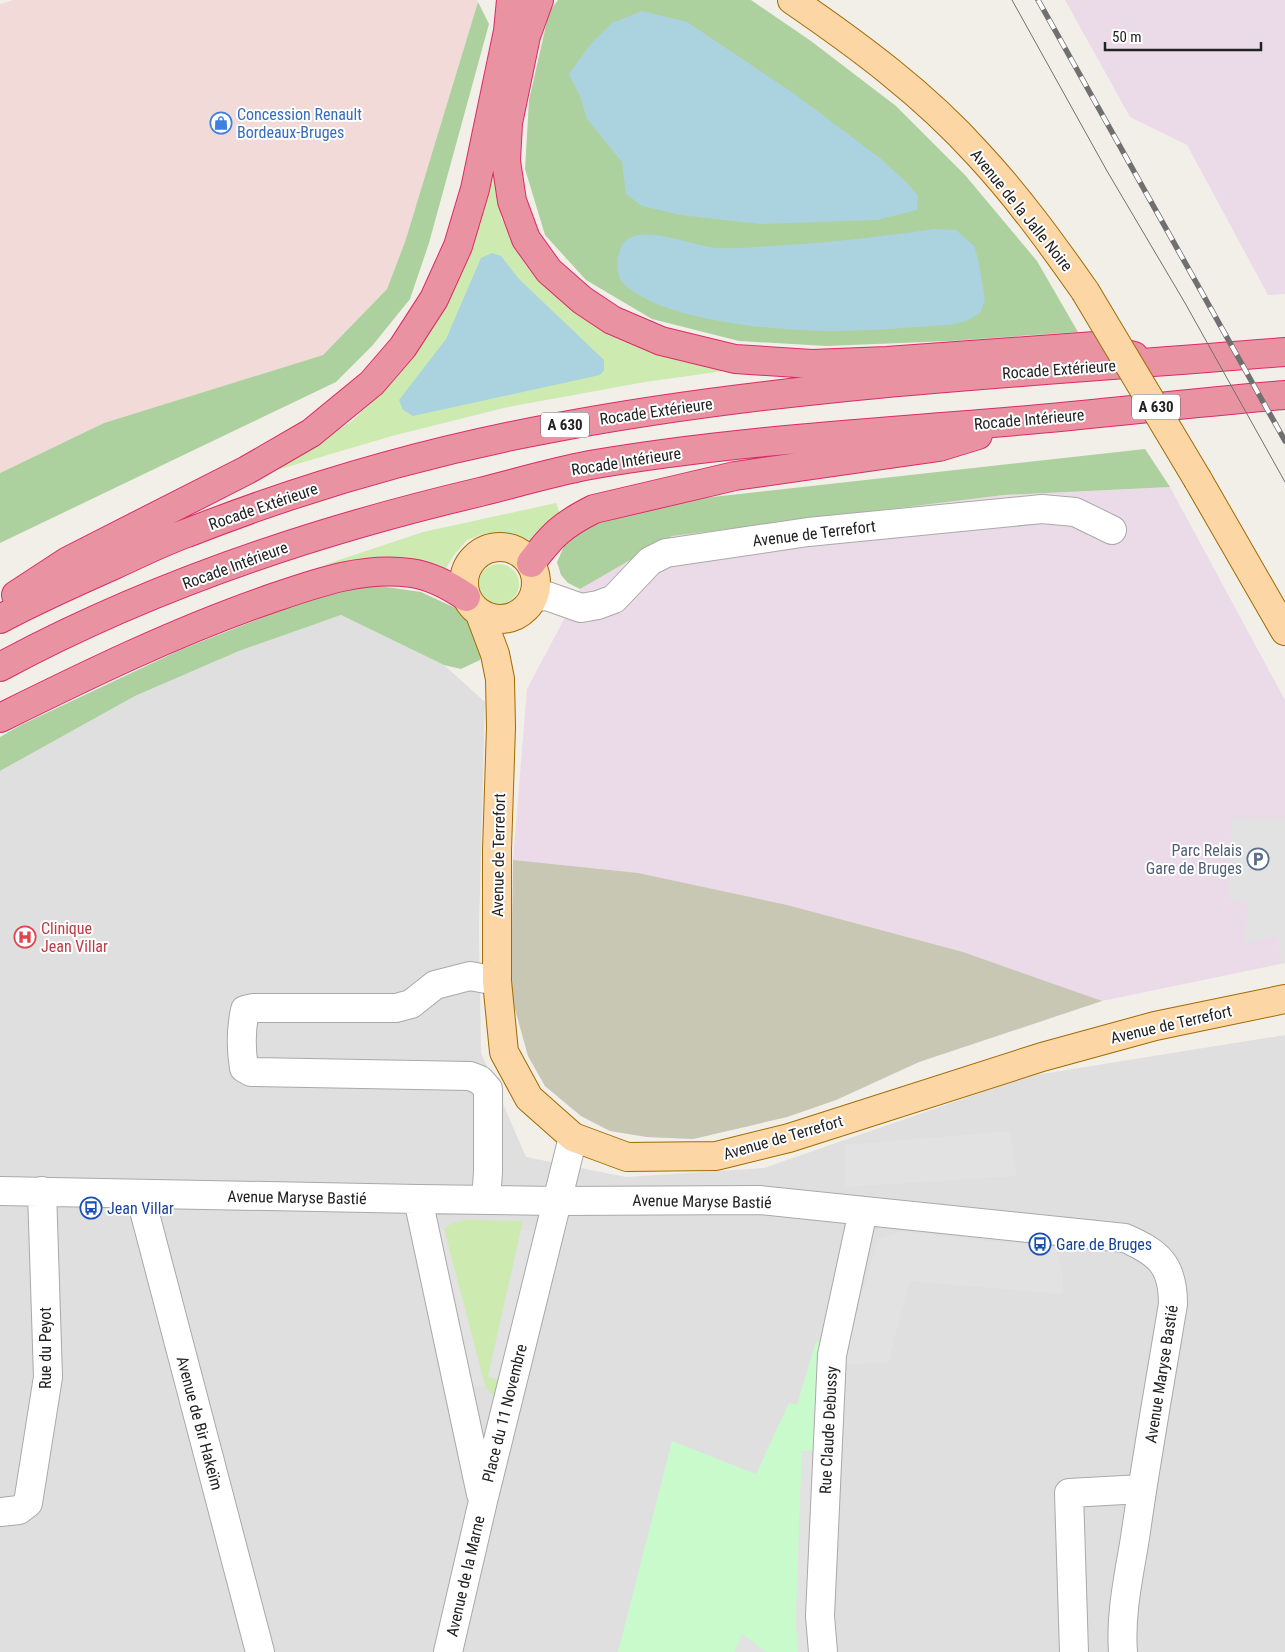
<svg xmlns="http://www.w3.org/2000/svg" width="1285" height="1652" viewBox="0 0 1285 1652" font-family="'Roboto Condensed',sans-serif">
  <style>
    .residential { fill: #e0dfdf }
    .commercial { fill: #f2dad9 }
    .industrial { fill: #ebdbe8 }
    .construction { fill: #c7c7b4 }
    .grass { fill: #cdebb0 }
    .forest { fill: #add19e }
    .park { fill: #c8facc }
    .parking { fill: #e2e2e2 }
    .water { fill: #aad3df }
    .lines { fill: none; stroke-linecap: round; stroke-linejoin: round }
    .minor-casing { stroke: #a9a9a9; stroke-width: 30 }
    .major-casing { stroke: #a06b00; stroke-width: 30 }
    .highway-casing { stroke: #dc2a67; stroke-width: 30 }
    .minor { stroke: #fff; stroke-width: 28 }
    .major { stroke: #fcd6a4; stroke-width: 28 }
    .highway { stroke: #e892a2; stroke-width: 28 }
    .tram { stroke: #707070; stroke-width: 1 }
    .rail-casing { stroke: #707070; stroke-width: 5.5 }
    .rail { stroke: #fff; stroke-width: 4; stroke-dasharray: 11; stroke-linecap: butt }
    .major-bridge-casing { stroke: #a06b00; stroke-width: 30; stroke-linecap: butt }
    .major-bridge { stroke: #fcd6a4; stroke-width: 28 }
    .labels { text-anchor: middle; stroke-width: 4; stroke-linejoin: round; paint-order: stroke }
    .shield { fill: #fff; stroke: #646464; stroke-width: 1 }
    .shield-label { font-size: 15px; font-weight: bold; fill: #222 }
    .shop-label { font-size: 16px; fill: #366cbe; stroke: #fff; text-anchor: start }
    .street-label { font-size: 16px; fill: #222; stroke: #fff }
    .service-label { font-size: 16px; fill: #4e5e75; stroke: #fff; text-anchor: end }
    .health-label { font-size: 16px; fill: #be3a42; stroke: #fff; text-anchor: start }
    .transit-label { font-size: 16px; fill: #164399; stroke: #fff; text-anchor: start }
  </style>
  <rect width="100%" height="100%" fill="#f2efe9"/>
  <path class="residential" d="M341,615L444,665L485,702L479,928L481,1053L526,1157L626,1177L764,1168L1029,1076L1285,1035V1652H0V771L135,696L239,651Z"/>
  <path class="commercial" d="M13,0H477L478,2L405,242L387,289L323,355L104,423L0,473V4Z"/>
  <path class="industrial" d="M1065,0H1285V294L1268,295L1187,145L1130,117Z
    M1170,487L1285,700V963L1102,1001L919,1062L836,1100L787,1117L693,1139L647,1137L610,1131L581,1116L545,1086L528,1056L513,894V860L527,689L580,589L671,536L1004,495Z"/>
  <path class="construction" d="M513,860L638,873L787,905L963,952L1102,1001L919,1062L836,1100L787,1117L693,1139L647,1137L610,1131L581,1116L545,1086L528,1056L511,995Z"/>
  <path class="grass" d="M493,162L501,218L525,264L560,300L609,335L660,354L731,370L645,382L508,407L392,436L277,470L352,421L397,377L431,331L459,272Z
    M556,503L562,519L537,544L507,534L486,533L467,540L454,555L445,570L409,559L379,558L324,565L423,532Z
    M479 584a20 20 0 1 1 40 0a20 20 0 1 1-40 0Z
    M465,1220L523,1221L488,1376L501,1380L496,1399L485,1386L444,1229L452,1223Z"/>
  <path class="forest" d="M558,0H751L811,41L896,106L965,175L1037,261L1078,332L950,341L826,346L739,341L652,319L586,280L545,235L525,169L529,100L549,12Z
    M478,2L489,24L429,243L410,299L372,346L336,382L0,543V473L104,423L323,355L387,289L405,242Z
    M1145,449L1170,487L1004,495L672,536L580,589L568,583L561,575L557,562L569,535L598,519L676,501Z
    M373,585L421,592L464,612L486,641L480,660L461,669L444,665L341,615L239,651L135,696L0,771V737L21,725L180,650L322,594Z"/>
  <path class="park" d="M816,1341L820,1342L816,1451H802L796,1621L798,1652H766L742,1634L735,1652H618L672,1441L756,1474L789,1403L797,1405Z"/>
  <path class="parking" d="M1232,818H1285V963L1282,964L1277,936L1244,944L1248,903L1229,900Z
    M1010,1131L1017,1176L845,1187V1145Z
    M422,1225L444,1229L485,1386L458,1388Z
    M521,1230L549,1232L501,1380L488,1377Z
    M907,1232L1056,1248L1063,1274V1294L910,1281L888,1363L842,1364L878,1239L895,1233Z
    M802,1451L819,1452L815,1652H798L796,1621Z
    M742,1634L766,1652H735Z"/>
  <path class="water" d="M642,11L687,22L796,95L881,159L908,184L918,196L917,210L877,220L760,224L681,215L642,206L626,194L622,162L587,119L580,96L569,74L590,45L612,23Z
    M935,229L956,230L974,246L978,258L985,300L980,313L966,321L950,325C911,327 872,331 833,331C779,331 666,322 625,285C616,277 616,261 620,250C631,217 692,247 717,248C734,249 753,247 770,246C826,243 880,237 935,229Z
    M492,253L501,256L519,279L604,360V370L600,375L413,416L403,410L399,400L446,339L481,258Z"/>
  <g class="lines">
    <g class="minor-casing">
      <path id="minor" d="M534,597L547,596L581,608L598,605L614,599L650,561L666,553L808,532L1042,509L1075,512L1112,530
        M0,1191L418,1199L557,1201L760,1200L1125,1238C1159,1253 1173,1265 1173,1304C1160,1382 1146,1460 1135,1538C1129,1575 1120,1614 1123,1652
        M140,1195L260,1652
        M418,1199L481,1494
        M486,1200L488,1172V1089L480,1080L470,1076L251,1072L244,1068C241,1050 241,1029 245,1010L254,1008H396L411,1004L435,985L470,976L497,981
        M0,1512L19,1510L28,1503L48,1377L42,1191
        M448,1652L483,1501L573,1137
        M823,1652L820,1616L832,1355L863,1211
        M1074,1652L1069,1493L1142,1489"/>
    </g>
    <g class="major-casing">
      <path id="major" d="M792,0C859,46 924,94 978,154C1018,197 1052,244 1085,291
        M1198,480L1285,631
        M464 583a36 36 0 1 1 72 0a36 36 0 1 1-72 0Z
        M480,614L495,654L500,679L501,727L497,850V981L504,1052L529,1098L573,1137L627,1157L716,1156L789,1138L1042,1057L1155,1026L1285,999"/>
    </g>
    <g class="highway-casing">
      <path id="highway" d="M539,0L526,36L508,123L506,161L512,201L526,239L549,271L582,300L612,320L661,341L735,359L812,364L887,361L1095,346L1134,356
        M531,563C552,535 562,525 594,509L735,476L939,447L978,435
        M16,595L68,561L247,470L311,433L372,383L403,347L434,299L458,246L475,189L508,31L511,0
        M0,619C37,599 76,582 114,565C138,554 162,542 187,533C306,486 432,450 558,427C797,382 1042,372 1285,352
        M0,667C150,586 314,531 480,492C516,483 553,472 590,465C723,442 859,434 993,423C1091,415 1188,403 1285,395
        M0,718C87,675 175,632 267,600C314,584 361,566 411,573C431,576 450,586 466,597"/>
    </g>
    <use href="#minor" class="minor"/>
    <use href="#major" class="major"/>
    <use href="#highway" class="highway"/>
    <path class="tram" d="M1012,0L1107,171L1185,303L1285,482"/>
    <g class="rail-casing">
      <path id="rail" d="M1038,0L1285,441"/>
    </g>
    <use href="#rail" class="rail"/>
    <g class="major-bridge-casing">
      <path id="major-bridge" d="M1085,291L1198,480"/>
    </g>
    <use href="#major-bridge" class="major-bridge"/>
  </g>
  <defs>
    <g id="shop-ring" transform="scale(1.125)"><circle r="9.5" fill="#fff" stroke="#3f7fe0" stroke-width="1.5"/><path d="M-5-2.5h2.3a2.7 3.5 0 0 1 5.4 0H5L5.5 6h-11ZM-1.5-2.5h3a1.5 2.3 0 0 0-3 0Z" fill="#3f7fe0"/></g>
    <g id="parking-ring" transform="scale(1.125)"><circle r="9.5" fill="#fff" stroke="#5c6f8a" stroke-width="1.5"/><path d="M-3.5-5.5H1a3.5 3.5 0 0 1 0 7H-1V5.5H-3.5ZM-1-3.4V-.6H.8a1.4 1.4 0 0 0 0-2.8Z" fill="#5c6f8a"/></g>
    <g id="hospital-ring" transform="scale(1.125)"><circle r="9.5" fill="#fff" stroke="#e0444e" stroke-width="1.5"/><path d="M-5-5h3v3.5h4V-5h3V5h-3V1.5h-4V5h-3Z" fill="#e0444e"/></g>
    <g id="bus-ring" transform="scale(1.125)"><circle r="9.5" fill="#fff" stroke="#1a4fb4" stroke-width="1.5"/><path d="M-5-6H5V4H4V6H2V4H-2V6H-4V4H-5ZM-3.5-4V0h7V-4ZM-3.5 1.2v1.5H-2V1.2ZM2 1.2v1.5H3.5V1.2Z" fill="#1a4fb4"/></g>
  </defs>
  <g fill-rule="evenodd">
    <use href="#shop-ring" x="221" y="123"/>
    <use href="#parking-ring" x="1258" y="859"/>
    <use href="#hospital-ring" x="25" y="937"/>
    <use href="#bus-ring" x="91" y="1208"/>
    <use href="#bus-ring" x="1040" y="1244"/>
  </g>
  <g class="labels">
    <g class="shield">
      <rect x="1132" y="394.5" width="48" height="25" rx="4"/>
      <rect x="541" y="412.5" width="48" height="25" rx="4"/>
    </g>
    <g class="shield-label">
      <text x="1156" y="412">A 630</text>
      <text x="565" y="430">A 630</text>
    </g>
    <g class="shop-label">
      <text x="237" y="120">Concession Renault<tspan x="237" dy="18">Bordeaux-Bruges</tspan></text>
    </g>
    <g class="street-label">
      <text transform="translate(1022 210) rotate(51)" y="6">Avenue de la Jalle Noire</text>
      <text transform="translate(1059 369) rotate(-4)" y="6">Rocade Extérieure</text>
      <text transform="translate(656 411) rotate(-8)" y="6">Rocade Extérieure</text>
      <text transform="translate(1029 419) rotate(-5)" y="6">Rocade Intérieure</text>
      <text transform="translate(626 461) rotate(-9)" y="6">Rocade Intérieure</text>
      <text transform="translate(263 506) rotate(-19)" y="6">Rocade Extérieure</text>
      <text transform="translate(814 533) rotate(-7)" y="6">Avenue de Terrefort</text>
      <text transform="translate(235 565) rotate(-20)" y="6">Rocade Intérieure</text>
      <text transform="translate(498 855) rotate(-89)" y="6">Avenue de Terrefort</text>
      <text transform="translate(1171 1024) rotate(-13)" y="6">Avenue de Terrefort</text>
      <text transform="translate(783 1137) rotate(-16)" y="6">Avenue de Terrefort</text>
      <text transform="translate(297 1197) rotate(1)" y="6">Avenue Maryse Bastié</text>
      <text transform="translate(702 1201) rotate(1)" y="6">Avenue Maryse Bastié</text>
      <text transform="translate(45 1348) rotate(-90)" y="6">Rue du Peyot</text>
      <text transform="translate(1161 1374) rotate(-81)" y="6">Avenue Maryse Bastié</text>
      <text transform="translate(504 1413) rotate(-76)" y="6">Place du 11 Novembre</text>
      <text transform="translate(200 1423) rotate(75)" y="6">Avenue de Bir Hakeïm</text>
      <text transform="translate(828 1430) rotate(-87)" y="6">Rue Claude Debussy</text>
      <text transform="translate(465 1576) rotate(-77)" y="6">Avenue de la Marne</text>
    </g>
    <g class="service-label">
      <text x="1242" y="856">Parc Relais<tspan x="1242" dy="18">Gare de Bruges</tspan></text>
    </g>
    <g class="health-label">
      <text x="41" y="934">Clinique<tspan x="41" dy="18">Jean Villar</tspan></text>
    </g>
    <g class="transit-label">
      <text x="107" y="1214">Jean Villar</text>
      <text x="1056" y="1250">Gare de Bruges</text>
    </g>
  </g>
  <path d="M1105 42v8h156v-8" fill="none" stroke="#222222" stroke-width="2.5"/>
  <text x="1112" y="42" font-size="15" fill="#222222" stroke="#ffffff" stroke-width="4" paint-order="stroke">50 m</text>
</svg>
